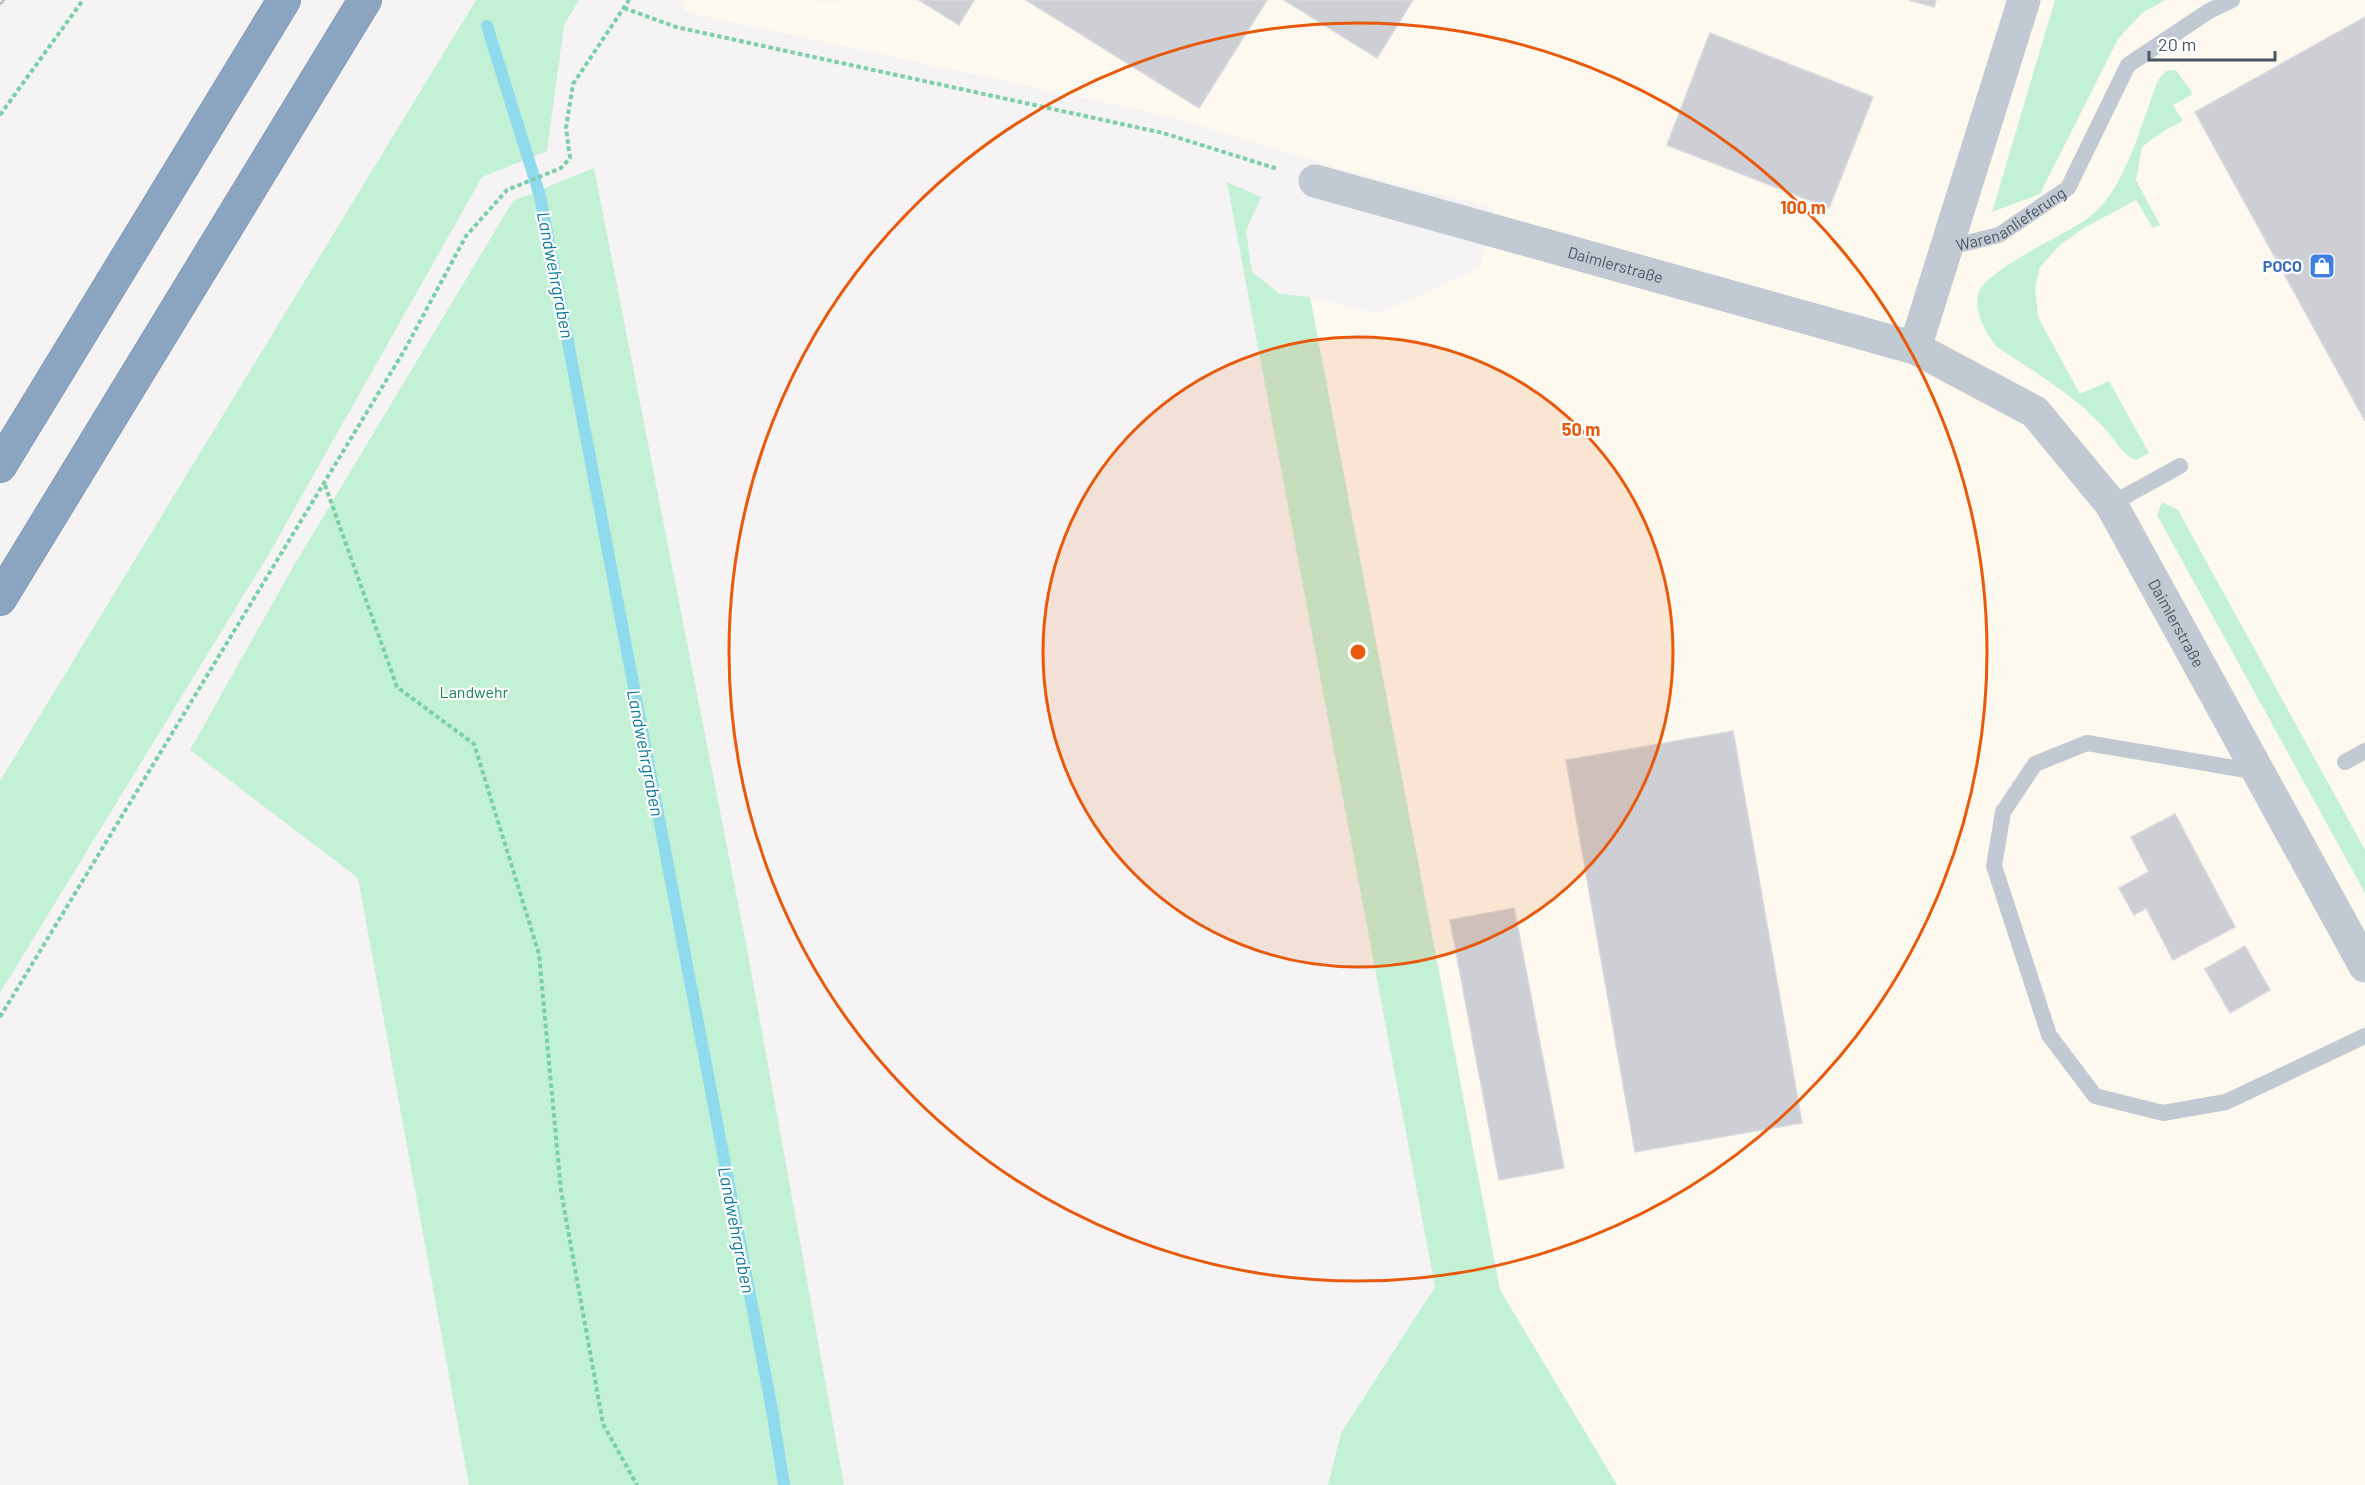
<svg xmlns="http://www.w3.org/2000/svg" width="2365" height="1485" viewBox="0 0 2365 1485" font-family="Barlow,sans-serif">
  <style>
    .commercial { fill: #fdf9ef }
    .green { fill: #c3f1d5 }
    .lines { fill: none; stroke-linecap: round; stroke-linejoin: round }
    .stream { stroke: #90daee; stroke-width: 12 }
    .building { fill: #cdcfd5; stroke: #d7d9de; stroke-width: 1.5 }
    .motorway-casing { stroke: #7690ad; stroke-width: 34 }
    .path { stroke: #7ad0a6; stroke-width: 4; stroke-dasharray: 4.5 3; stroke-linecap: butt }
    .service { stroke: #c1cad2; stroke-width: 16 }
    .minor { stroke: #c1cad2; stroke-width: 33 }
    .motorway { stroke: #8ba5c1; stroke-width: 33 }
    .rail-casing { stroke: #b5b8bd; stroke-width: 7 }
    .rail { stroke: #fff; stroke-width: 4.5; stroke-dasharray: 14; stroke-linecap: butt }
    .ring { fill: none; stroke: #e8590c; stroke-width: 3 }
    .labels { text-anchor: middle; stroke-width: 4.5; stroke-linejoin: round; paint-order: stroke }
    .street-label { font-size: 16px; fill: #4a5661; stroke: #fff }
    .shop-label { font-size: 16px; font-weight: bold; fill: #366cbe; stroke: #fff; text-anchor: end }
    .park-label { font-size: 16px; fill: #17864f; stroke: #fff }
    .water-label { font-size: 18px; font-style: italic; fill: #0c7c9b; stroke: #fff }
    .centre { fill: #e8590c; stroke: #fff; stroke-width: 3 }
    .ring-label { font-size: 18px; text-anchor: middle; font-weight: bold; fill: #e8590c; stroke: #fff; stroke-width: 4.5; stroke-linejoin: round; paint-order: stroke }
  </style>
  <rect width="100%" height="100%" fill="#f5f3f3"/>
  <path class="commercial" d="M2365,0V1485H1617L1500,1290L1310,297L1378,314L1480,268L1494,208L1352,172L1168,116L685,12L682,1Z"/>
  <path class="green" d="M476,0H579L564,25L547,151L482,177L270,552L0,993V781Z
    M2055,0H2165L2142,13L2118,39L2040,194L1992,212Z
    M2176,70L2193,94L2173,105L2183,121L2165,130L2142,147L2136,180L2160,225L2153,228L2136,200L2084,228L2061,244L2040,267L2035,288L2038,317L2080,394L2109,381L2149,453L2136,460C2123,456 2116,441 2107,431C2076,396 2035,372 1997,347C1987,334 1972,310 1979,292C1988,269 2064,235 2087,219C2095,213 2104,203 2109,196C2132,165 2144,114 2159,78L2166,71Z
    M594,168L747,949L844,1485H469L358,878L190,750L293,567L513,201Z
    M1227,182L1261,197L1246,231L1252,272L1280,294L1310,297L1500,1290L1617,1485H1328L1341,1433L1435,1287Z
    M2162,502L2178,510L2365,850V893L2157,515Z"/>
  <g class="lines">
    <path class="stream" d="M487,26L540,196L772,1410L784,1485"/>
  </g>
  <path class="building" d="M919,0H974L959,25Z
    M1026,0H1267L1199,108Z
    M1284,0H1413L1377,58Z
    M1909,0H1936L1934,7Z
    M2365,17V421L2195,112Z
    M1710,33L1873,97L1829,208L1667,145Z
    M1733,731L1802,1123L1635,1152L1566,760Z
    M2175,814L2235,927L2173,960L2146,908L2134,915L2119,888L2149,872L2131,837Z
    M1514,908L1564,1168L1499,1180L1450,920Z
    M2245,946L2270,990L2230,1013L2205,969Z"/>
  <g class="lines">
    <g class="motorway-casing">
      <path id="motorway" d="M0,466L284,0
        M0,599L365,0"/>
    </g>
    <path class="path" d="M624,8L676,27L1163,133L1278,169
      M0,115L83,0
      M325,485L397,687L474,744L539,954L561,1191L603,1424L637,1485
      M0,1017L404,351L466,236L507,190L561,168L570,158L566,128L573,84L629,0"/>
    <g class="service">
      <path id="s1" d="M1946,248L1999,235L2068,188L2128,65L2209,11L2232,0"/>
      <path d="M2111,504L2180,466"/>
      <path d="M2345,762L2365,751"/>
      <path d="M2258,772L2087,743L2035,764L2003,812L1994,866L2049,1035L2095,1096L2163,1113L2226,1102L2365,1036"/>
    </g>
    <g class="minor">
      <path id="s2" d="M1315,181L1915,348L2035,412L2111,504L2365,966"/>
      <path d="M1915,348L2024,0"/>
    </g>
    <use href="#motorway" class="motorway"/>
    <g class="rail-casing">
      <path id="rail" d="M0,1L1,0"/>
    </g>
    <use href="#rail" class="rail"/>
  </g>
  <circle cx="1358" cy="652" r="315" fill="#e8590c" fill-opacity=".12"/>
  <g class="ring">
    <circle cx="1358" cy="652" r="315"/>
    <circle cx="1358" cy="652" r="629"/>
  </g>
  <defs>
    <g id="shop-square" transform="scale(1.35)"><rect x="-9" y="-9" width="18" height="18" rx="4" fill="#3f7fe0" stroke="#fff"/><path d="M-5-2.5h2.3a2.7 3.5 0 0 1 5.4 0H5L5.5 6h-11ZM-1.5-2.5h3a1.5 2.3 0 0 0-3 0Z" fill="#fff"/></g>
  </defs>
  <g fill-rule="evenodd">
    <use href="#shop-square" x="2322" y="266"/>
  </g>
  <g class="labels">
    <g class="street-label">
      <text dy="6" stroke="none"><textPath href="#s1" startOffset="72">Warenanlieferung</textPath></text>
      <text dy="6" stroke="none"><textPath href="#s2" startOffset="312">Daimlerstraße</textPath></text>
      <text dy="6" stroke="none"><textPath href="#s2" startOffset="1014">Daimlerstraße</textPath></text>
    </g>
    <g class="shop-label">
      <text x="2302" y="272">POCO</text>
    </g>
    <g class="park-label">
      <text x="474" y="698">Landwehr</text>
    </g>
    <g class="water-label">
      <text transform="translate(555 275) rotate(79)" y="6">Landwehrgraben</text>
      <text transform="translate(645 753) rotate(79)" y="6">Landwehrgraben</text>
      <text transform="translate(736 1230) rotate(79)" y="6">Landwehrgraben</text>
    </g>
  </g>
  <circle cx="1358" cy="652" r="9" class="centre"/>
  <g class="ring-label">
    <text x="1803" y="214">100 m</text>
    <text x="1581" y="436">50 m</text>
  </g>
  <path d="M2149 51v9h126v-9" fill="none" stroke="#4a5661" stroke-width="3"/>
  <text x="2158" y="51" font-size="18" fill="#4a5661" stroke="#ffffff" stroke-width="4.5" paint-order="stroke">20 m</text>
</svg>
